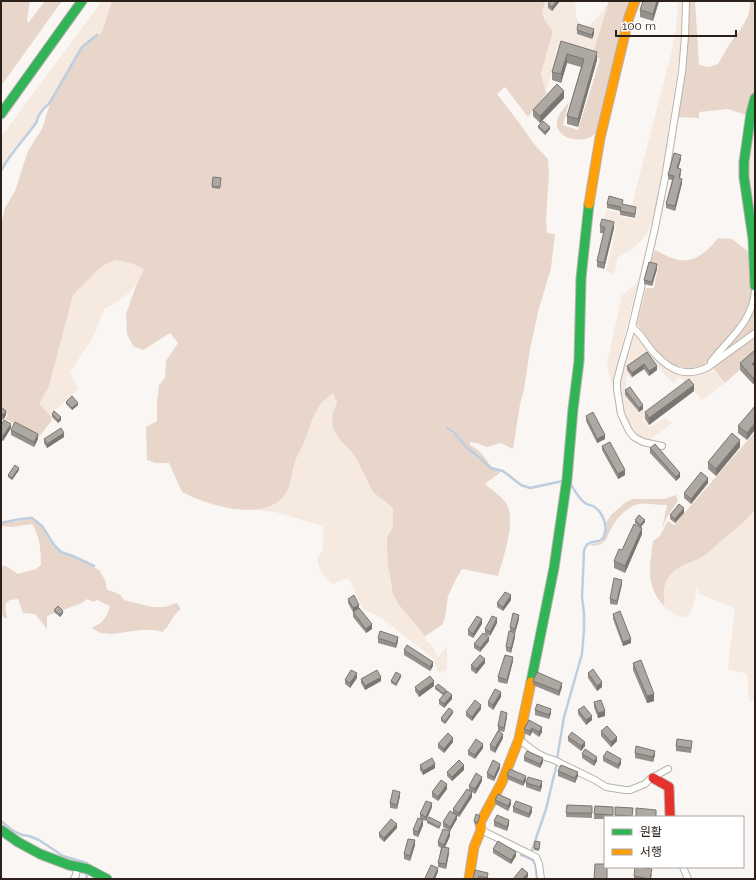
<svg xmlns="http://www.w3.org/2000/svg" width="756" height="880" viewBox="0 0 756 880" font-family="Raleway,'Noto Sans KR',sans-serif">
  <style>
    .green { fill: #f5e9e0 }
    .forest { fill: #e8d6ca }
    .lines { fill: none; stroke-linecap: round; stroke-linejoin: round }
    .stream { stroke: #becedf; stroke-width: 2.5 }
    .street-casing { stroke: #b9b2ae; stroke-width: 8 }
    .fast-casing { stroke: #b9b2ae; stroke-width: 11 }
    .slow-casing { stroke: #b9b2ae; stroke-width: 11 }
    .jam-casing { stroke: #b9b2ae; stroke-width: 11 }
    .street { stroke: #fefefd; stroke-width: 6 }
    .fast { stroke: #30b455; stroke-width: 9 }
    .slow { stroke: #ff9f0a; stroke-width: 9 }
    .jam { stroke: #e5322d; stroke-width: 9 }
    .wall { fill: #96908c }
    .shaded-wall { fill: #7a7672 }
    .building { fill: #aea8a3; stroke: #7a7672 }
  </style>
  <rect width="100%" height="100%" fill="#f9f6f3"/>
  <path class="green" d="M102,1H112L102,32L81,47L49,103L38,115L37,120L24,138L13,149L1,169V137Z
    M546,1H575L576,17L582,26L589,25L599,16L608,4L592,56L557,47L546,94L541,73L553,32C545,19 538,16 546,1Z
    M678,1H682L681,48L656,210C650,234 641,245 618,257L614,274L606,271L616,228L603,224L607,210L619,212L618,216L635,220L638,210L631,209L672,50L676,29Z
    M755,101V206L752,196H748L745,175Z
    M115,260L131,263L145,269C134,290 125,299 104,309L93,337L70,372L78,388L72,396L50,415L38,404L49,386L73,295L102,266Z
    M638,283L613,380L614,395L607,363L622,295Z
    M635,335L654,356L676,373L712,366L725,383L702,400L689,384L687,385L680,377L673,383L658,367L648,375L643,371L632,379L626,373V393L629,390L648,415L642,419L649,428L665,418L672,423L648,441C642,438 636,435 632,430C627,424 626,417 624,410C617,379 620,363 635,335Z
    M333,393L337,402L332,416L333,428L340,440L350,450L357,460L373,492L393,508V527L387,537V551L390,581L399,605L425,636L426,642L430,643L438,657L447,646V670L439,673L433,658L380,617L363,609L349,579H344L333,584C323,577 320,572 317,559L323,550V526L275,512L253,510L270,506L291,483L295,463L318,407Z
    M755,510V702L749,701L747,674L728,669L735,608L699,594L697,586C695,595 694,622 680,617C675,615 669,610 664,606C665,597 662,591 666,582C674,565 687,565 702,557C709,553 715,546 721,541C733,531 745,522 755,510Z"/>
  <path class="forest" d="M1,1H30L27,19L28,23L45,1H62L1,86Z
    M112,1H546C538,16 545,19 553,32L541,73L546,94L528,117L505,87L497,94L520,124L534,144L548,159L549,174L546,220L547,233L555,234L551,268L538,312L530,349L524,390L520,404L513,449L501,443L487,447L477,443L470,442V445C480,450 485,457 491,467L479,456L467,448L455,431L444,425L454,432L466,449L478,457L491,468L502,471L485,484C491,489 502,497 506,503C517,519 503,559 498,576L462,569L456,579L448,596L445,617L442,625L425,636L399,605L393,594L388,566L387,551V537L393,527V508L373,492L357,460L350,450L340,440L333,428L332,416L337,402L333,393C328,397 321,403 318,408C311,420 308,433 303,445C300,451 297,456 295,462C291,474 292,487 283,497C261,522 207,505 182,492L169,463H156L147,460L146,427L157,421V402L159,385L165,378L166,361L178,343L170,333L143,350L133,346L127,334L126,314L136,286L144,269L131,263L115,260L102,266L73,295L49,386L39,404L50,415L52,420L39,437L5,419L8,415L1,410V225L5,208L15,191L28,151L42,129L50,104L82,48L102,32Z
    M609,1H631L598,130C589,147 550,140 558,118C560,112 565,107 569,102L563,125L578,130L600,59L592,56Z
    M688,1H695L699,65L709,67L718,64C722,58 725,51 729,45C739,31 751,19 750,1H755V94L749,116L728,109L699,112V118L677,117L686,59Z
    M718,238L732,239L751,254L753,288L751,302L744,318L703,366L689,369L674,365L658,352L637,324L646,288H654L658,267L650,264L655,250C662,254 670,258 678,260C695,263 709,250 718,238Z
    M755,302V332L723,355L719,352Z
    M755,336V356L725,383L712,366Z
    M755,432V510C745,522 733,531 721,541C715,546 709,553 702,557C687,565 674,565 666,582C662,591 665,597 664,606C645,586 650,565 653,541L659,537L668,521L674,525Z
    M676,495L678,501L667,517L662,528L667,505C658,505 642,502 635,505C625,509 616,519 611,529C608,533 608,539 604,542C599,546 594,546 588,545L602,542L607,529L606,523L611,515L626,502L633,499H664Z
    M28,519H32L41,526L53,546L61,553L76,557L99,570L105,580L107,590C114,592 121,593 124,600L152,607H165L177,603L181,609C171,616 170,627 162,632L155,630H141L112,634L100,633L92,628L102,622L108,613L110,606L97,600L94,602L87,599L82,603L47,616V629L35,614L23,613L18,599L10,600L6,603L5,608L7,618H4L1,612V566H6L18,574L36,569L41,565C41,552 40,535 32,524L12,527L1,526V524L8,521L15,522Z"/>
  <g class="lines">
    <path class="stream" d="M1,171C10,153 24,140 36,123C38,120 37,118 39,115C42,111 45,106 49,104L82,47L97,35
      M447,428L454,432L467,448L479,457L491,468L503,471L521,485L530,488L563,481
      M1,523C11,521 22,518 32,518L42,526L54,545L61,552L75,557L94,566
      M557,759L564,717L582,654L584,629V613L582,597L584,551C588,537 597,545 602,539C610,529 603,512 593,506C591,505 587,505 585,503C579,499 574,489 570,483
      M1,821L12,830L22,835L29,836L39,840L63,856L87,863V865
      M531,853L546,809L557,763
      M521,855C538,860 535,863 537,879
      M86,873L87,879"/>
    <g class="street-casing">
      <path id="street" d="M632,327C642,334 646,345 655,354C671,371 686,378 708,367L755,333
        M711,362C729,338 752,323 755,291
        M662,446L643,442L634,437L629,431L621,414L617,389V381L621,365L632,327L655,228L665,178L682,72L685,36L686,1
        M519,739C526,745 533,751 541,755C548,759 555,759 562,764L595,780L606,787L625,790H630L645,784L650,779L668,769
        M481,830L536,857L539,864L541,879
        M683,867L688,879
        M74,879L76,875L77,867"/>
    </g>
    <g class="fast-casing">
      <path id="fast" d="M755,98L751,113L744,162V177L753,239L755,286
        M1,114L82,1
        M531,682L554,568L567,479L573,409L579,361L581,278L589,204
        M1,830L18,842L40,854L69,865L88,869L107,879"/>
    </g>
    <g class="slow-casing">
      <path id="slow" d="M589,204L600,138L629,17L635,1
        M469,879L474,847L481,830L480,823L502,782L519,739L531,682"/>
    </g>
    <g class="jam-casing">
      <path id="jam" d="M653,778L669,787L670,817"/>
    </g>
    <use href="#street" class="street"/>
    <use href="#fast" class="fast"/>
    <use href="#slow" class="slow"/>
    <use href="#jam" class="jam"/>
  </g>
  <path class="wall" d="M560,1L552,11L548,8V4Z
    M659,1L653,21L640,17V10Z
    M577,30L594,34L592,39L577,34Z
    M561,41L597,60L578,127L567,124V116L581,67L567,63L561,83L552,80V72Z
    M564,98L540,123L533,116V110Z
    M538,126L550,129L545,135L538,128Z
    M681,159L678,169L681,174L680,178L682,183L675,211L666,208V204L672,180L668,179V175Z
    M221,180L220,189L212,188V186Z
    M607,204H623L636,211L635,218L620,215V211L607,208Z
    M600,226L614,228L604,269L597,267V261L604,233H600Z
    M657,269L652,286L644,284V280Z
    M755,350V382L753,384L740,370V363Z
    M647,352L657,370L649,376L644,369L632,377L627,370V366Z
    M625,390L643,409L639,412L625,395Z
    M694,391L649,425L645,419V412Z
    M66,402L78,405L72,410L66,404Z
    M755,406L747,440L738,433V426Z
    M1,407L6,415L3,420L1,418Z
    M52,414L61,420L58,423L52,417Z
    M586,416L605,439L597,443L586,421Z
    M1,426L11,428L3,441L1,440Z
    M11,430L38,439L34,447L11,435Z
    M64,437L47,448L44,443V439Z
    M602,446L625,475L618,479L602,450Z
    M740,447L716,476L708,469V462Z
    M650,448L680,477L676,481L650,453Z
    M19,470L12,480L8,477V475Z
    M708,483L691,504L684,498V493Z
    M684,513L675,523L670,519V515Z
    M635,520L645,522L641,527L642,534L625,573L614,568V561L640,527L635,523Z
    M622,584L617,605L610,604V599Z
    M348,599L359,608L372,629L366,633L353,617V612L355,611L353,612L348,603Z
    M511,600L503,611L497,607V603Z
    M54,610L63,613L60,617L54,612Z
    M613,614L631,643L623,646L613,619Z
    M519,619L515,633V637L511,653L506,651V647L510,632V627Z
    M497,623L490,636L485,634V629Z
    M482,624L473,638L468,635V630Z
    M378,638L398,641L396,648L378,643Z
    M489,641L480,652L474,648V644Z
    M404,650L433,666L430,671L404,655Z
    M513,661L507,684L498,682V677Z
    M485,663L476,674L471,670V665Z
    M633,663L654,701L647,703L633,670Z
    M588,673L602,687L597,691L588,678Z
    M401,677L396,686L391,683V681Z
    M357,678L350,688L345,684V680Z
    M361,679L381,681L365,690L361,683Z
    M533,681L562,687L559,696L533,685Z
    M434,686L419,697L415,691V687Z
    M435,687L446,692L452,699L444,708L439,704V700L443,695L435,689Z
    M501,697L493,710L488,706V702Z
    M594,702L605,716L598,718L594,707Z
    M481,709L472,721L466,716V712Z
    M535,710L551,713L549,719L535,715Z
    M578,710L592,720L586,725L578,714Z
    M453,713L445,724L441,721V718Z
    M507,717L504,732L499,731L503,738L495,753L490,750V745L498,731V726Z
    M529,720L542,732L539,737L532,732L530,736L524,733V729Z
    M601,731L617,741L611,747L601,736Z
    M568,737L585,746L581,751L568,741Z
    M453,742L444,753L438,748V744Z
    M676,746H692L691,753L676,751Z
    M483,748L475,759L468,755V751Z
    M635,753L655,755L653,762L635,758Z
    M582,754L597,761L594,766L582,758Z
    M524,757L543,762L540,768L524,761Z
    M603,757L621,764L618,769L603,761Z
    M420,765L435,768L423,775L420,770Z
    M500,768L494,781L487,778V773Z
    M464,770L452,781L447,776V772Z
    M558,771L578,776L575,783L558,776Z
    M507,775L526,780L523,786L507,779Z
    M482,781L475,794L472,792V797L459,817L457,816V819L450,831L443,827V822L453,813V809L469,790V786Z
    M526,783L542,786L540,792L526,787Z
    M447,789L438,801L432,797V792Z
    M400,796L397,809L390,808V803Z
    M495,800L511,804L508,811L495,804Z
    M567,805L592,806V818L566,817Z
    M595,806L613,807V817H605V819H594Z
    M432,807L426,821L420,819V814Z
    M513,807L532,812L529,818L513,812Z
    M615,807L633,808L632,817H615Z
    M480,818L477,825L474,823V821Z
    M427,821L441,825L439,829L427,823Z
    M494,821L509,824L507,831L494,826Z
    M423,825L418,837L413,835V830Z
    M397,828L384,842L379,837V833Z
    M450,836L445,847L449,853L446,869L438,867V863L441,848L438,846V842Z
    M540,844L539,851L534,850V848Z
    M415,845L410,861L404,859V854Z
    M493,849L516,856L511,864L493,853Z
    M488,873V879H473Z
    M652,874L651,879H634V876Z"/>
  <path class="shaded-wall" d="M557,1H560L552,11V7Z
    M657,1H659L653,21V14Z
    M594,29V34L592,39V35Z
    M597,52V60L578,127V119Z
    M567,54V63L561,83V74Z
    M564,91V98L540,123V116Z
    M550,127V129L545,135V132Z
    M681,155V159L677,173V168Z
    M682,179V183L675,211V206Z
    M614,222V228L604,269V263Z
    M657,264V269L652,286V282Z
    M755,361V368L752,364Z
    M644,364V369L632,377V373Z
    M657,366V370L649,376V371Z
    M755,376V382L753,384V378Z
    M694,385V391L649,425V418Z
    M78,403V405L72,410V408Z
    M643,405V409L639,412V408Z
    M6,411V415L3,420V415Z
    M61,417V420L58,423V420Z
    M755,423V430L747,440V433Z
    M11,424V428L3,441V436Z
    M64,433V437L47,448V444Z
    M38,434V439L34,447V442Z
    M605,435V439L597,443V439Z
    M740,440V447L716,476V469Z
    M19,468V470L12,480V478Z
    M625,470V475L618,479V474Z
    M680,473V477L676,481V477Z
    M708,478V483L691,504V499Z
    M684,508V513L675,523V519Z
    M645,520V522L640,527V525Z
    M642,528V534L625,573V566Z
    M622,580V584L617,605V601Z
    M511,595V600L503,611V607Z
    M359,605V609L353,612V608Z
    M63,611V613L60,617V615Z
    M519,615V619L515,633V629Z
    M497,618V623L490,636V632Z
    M482,619V624L473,638V634Z
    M372,624V629L366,633V629Z
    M515,633V637L511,653V648Z
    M398,637V641L396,648V644Z
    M489,637V641L480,652V648Z
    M631,639V643L623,646V642Z
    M513,657V661L507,684V680Z
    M485,659V663L476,674V669Z
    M433,662V666L430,671V667Z
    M357,673V678L350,688V683Z
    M401,675V677L396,686V684Z
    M381,677V681L365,690V686Z
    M434,681V686L419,697V692Z
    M602,682V687L597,691V686Z
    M562,683V687L559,696V691Z
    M501,692V697L493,710V705Z
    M654,694V701L647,703V696Z
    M452,695V699L444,708V704Z
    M481,705V709L472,721V717Z
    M551,709V713L549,719V715Z
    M453,711V713L445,724V722Z
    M605,711V716L598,718V713Z
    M507,713V717L504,732V728Z
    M592,716V720L586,725V720Z
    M542,727V732L539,737V732Z
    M532,728V732L530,736V731Z
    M503,734V738L495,753V748Z
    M617,737V741L611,747V742Z
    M453,738V742L444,753V749Z
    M585,742V746L581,751V746Z
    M483,744V748L475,759V755Z
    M655,751V755L653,762V757Z
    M597,757V761L594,766V761Z
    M543,758V762L540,768V764Z
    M621,759V764L618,769V765Z
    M435,764V768L423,775V771Z
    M500,764V768L494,781V777Z
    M464,765V770L452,781V777Z
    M578,772V776L575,783V778Z
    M526,776V780L523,786V782Z
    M482,777V781L475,794V789Z
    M542,781V786L540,792V787Z
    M447,784V789L438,801V797Z
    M400,792V796L397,809V805Z
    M472,792V797L459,817V813Z
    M511,800V804L508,811V806Z
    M432,803V807L426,821V817Z
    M532,807V812L529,818V814Z
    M457,815V819L450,831V827Z
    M423,820V825L418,837V832Z
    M509,820V824L507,831V827Z
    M397,824V828L384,842V838Z
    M450,831V836L444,849V845Z
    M415,840V845L410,861V856Z
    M449,848V853L446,869V864Z
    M516,852V856L511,864V860Z
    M438,868V872L435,879H433Z
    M528,873V877L526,879H522Z"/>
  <path class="building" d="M550,1H557L552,7L548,4Z
    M643,1H657L653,14L640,10Z
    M578,24L594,29L592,35L577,30Z
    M561,41L597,52L578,119L567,116L584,59L567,54L561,74L552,72Z
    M557,84L564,91L540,116L533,110Z
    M543,121L550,127L545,132L538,126Z
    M674,153L681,155L677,168L681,169L679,178L682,179L675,206L666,204L674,176L668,175Z
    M213,177L221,178L220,187L212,186Z
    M609,196L623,200L622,204L636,207L635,214L620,211L621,207L607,204Z
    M602,219L614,222L604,263L597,261L605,227L600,226Z
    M649,262L657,264L652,282L644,280Z
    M755,350V361L752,364L755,367V376L753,378L740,363Z
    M647,352L657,366L649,371L644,364L632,373L627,366Z
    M689,379L694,385L649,418L645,412Z
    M630,387L643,405L639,408L625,390Z
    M72,396L78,403L72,408L66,402Z
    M755,406V423L747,433L738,426Z
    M1,407L6,411L3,415L1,414Z
    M54,411L61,417L58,420L52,414Z
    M593,412L605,435L597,439L586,416Z
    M4,420L11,424L3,436L1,435V426Z
    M15,422L38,434L34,442L11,430Z
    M61,428L64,433L47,444L44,439Z
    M732,433L740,440L716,469L708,462Z
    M610,442L625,470L618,474L602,446Z
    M655,444L680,473L676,477L650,448Z
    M15,465L19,468L12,478L8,475Z
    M701,472L708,478L691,499L684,493Z
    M679,504L684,508L675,519L670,515Z
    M639,515L645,520L640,525L635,520Z
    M634,524L642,528L625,566L614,561L619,549L622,550Z
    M614,578L622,580L617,601L610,599Z
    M505,592L511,595L503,607L497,603Z
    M354,595L359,605L353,608L348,599Z
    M58,606L63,611L60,615L54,610Z
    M359,608L372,624L366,629L353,612Z
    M620,611L631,639L623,642L613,614Z
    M513,613L519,615L515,629L510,627Z
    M477,616L482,619L473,634L468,630Z
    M492,616L497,618L490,632L485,629Z
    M380,631L398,637L396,644L378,638Z
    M509,631L515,633L511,648L506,647Z
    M483,633L489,637L480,648L474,644Z
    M407,645L433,662L430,667L404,650Z
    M480,655L485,659L476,669L471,665Z
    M505,655L513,657L507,680L498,677Z
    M641,660L654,694L647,696L633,663Z
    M593,669L602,682L597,686L588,673Z
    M351,670L357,673L350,683L345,680Z
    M377,670L381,677L365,686L361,679Z
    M396,672L401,675L396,684L391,681Z
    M537,672L562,683L559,691L533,681Z
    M430,676L434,681L419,692L415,687Z
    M438,684L446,690L444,694L435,687Z
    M495,689L501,692L493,705L488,702Z
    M447,691L452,695L444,704L439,700Z
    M475,700L481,705L472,717L466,712Z
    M601,700L605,711L598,713L594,702Z
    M537,704L551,709L549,715L535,710Z
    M584,706L592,716L586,720L578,710Z
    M449,708L453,711L445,722L441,718Z
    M501,711L507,713L504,728L498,726Z
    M529,720L542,727L539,732L532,728L530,731L524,729Z
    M607,726L617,737L611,742L601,731Z
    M498,731L503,734L495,748L490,745Z
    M572,732L585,742L581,746L568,737Z
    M448,733L453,738L444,749L438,744Z
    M476,739L483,744L475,755L468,751Z
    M677,739L692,741L691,748L676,746Z
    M636,746L655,751L653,757L635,753Z
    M585,749L597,757L594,761L582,754Z
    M527,751L543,758L540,764L524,757Z
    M607,751L621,759L618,765L603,757Z
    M432,758L435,764L423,771L420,765Z
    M459,760L464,765L452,777L447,772Z
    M493,760L500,764L494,777L487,773Z
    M561,765L578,772L575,778L558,771Z
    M510,769L526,776L523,782L507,775Z
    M476,773L482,777L475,789L469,786Z
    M528,777L542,781L540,787L526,783Z
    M441,780L447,784L438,797L432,792Z
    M467,789L472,792L459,813L453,809Z
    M393,790L400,792L397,805L390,803Z
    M498,794L511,800L508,806L495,800Z
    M426,801L432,803L426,817L420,814Z
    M516,801L532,807L529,814L513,807Z
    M567,805L592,806V813H566Z
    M595,806L613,807V815L594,814Z
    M615,807L633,808L632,816L615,815Z
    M636,808L656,810V817H636Z
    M450,811L457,815L450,827L443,822Z
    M476,814L480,816L477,823L474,821Z
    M497,815L509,820L507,827L494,821Z
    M429,817L441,823L439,827L427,821Z
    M418,818L423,820L418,832L413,830Z
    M391,819L397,824L384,838L379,833Z
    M443,829L450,831L444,845L438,842Z
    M408,839L415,840L410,856L404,854Z
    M498,841L516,852L511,860L493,849Z
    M535,841L540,842L539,849L534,848Z
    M442,847L449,848L446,864L438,863Z
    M595,864H605V867H607V879H594Z
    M431,865L438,868L433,879H426L425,878Z
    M635,867H640L652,869L650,879L634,876Z
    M522,868L528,873L522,879H513Z
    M475,870L488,873L487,878L479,876L478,879H473Z"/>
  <rect width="756" height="880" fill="none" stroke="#2b211a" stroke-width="4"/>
  <rect x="604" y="816" width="140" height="52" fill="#ffffff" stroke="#aaa6a3"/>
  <rect x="612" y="829" width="20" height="6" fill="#30b455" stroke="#aaa6a3"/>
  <text x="640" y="836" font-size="12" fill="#2b211a">원활</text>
  <rect x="612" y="849" width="20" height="6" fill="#ff9f0a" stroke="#aaa6a3"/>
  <text x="640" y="856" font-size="12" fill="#2b211a">서행</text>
  <path d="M616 30v6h120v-6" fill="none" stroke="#2b211a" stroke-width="2"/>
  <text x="622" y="30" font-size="12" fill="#2b211a" stroke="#ffffff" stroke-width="3" paint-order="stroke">100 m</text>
</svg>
